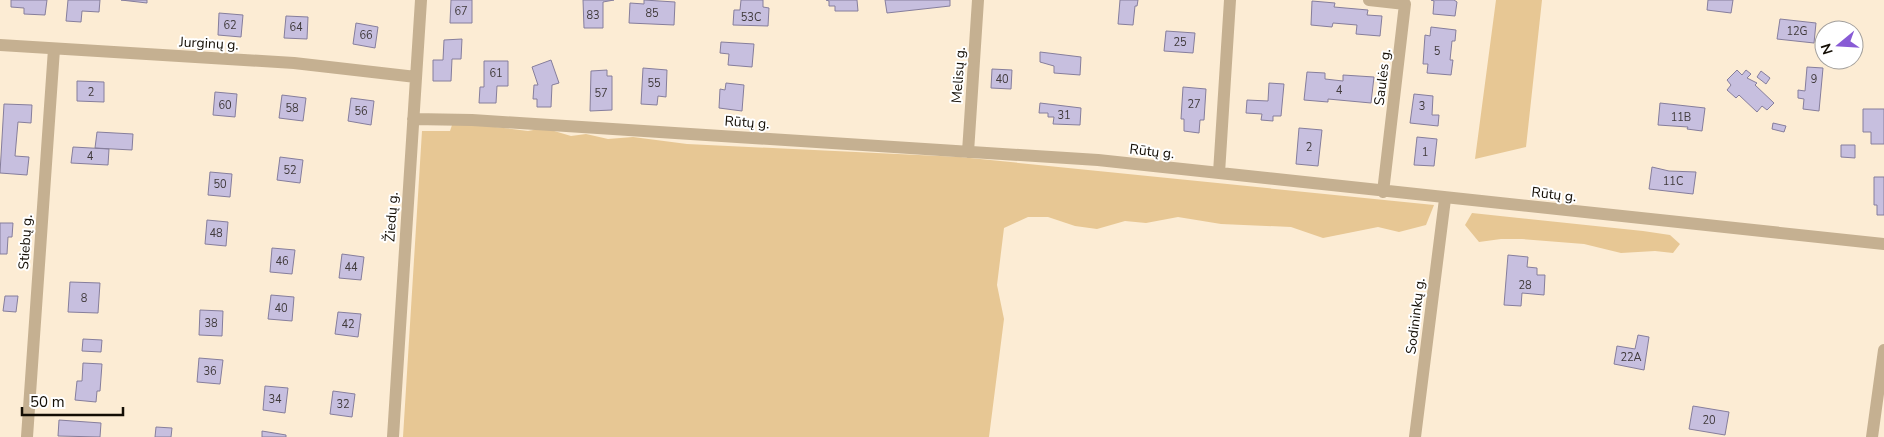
<svg xmlns="http://www.w3.org/2000/svg" width="1884" height="437" viewBox="0 0 1884 437" font-family="'Nunito Sans',sans-serif">
  <style>
    .green { fill: #e7c794 }
    .building { fill: #c7bfdf; stroke: #867e9c }
    .lines { fill: none; stroke-linecap: round; stroke-linejoin: round }
    .minor { stroke: #c5b091; stroke-width: 12 }
    .labels { text-anchor: middle; stroke-width: 4; stroke-linejoin: round; paint-order: stroke }
    .number-label { font-size: 11px; fill: #403a3b }
    .street-label { font-size: 14px; fill: #130d04; stroke: #fff }
  </style>
  <rect width="100%" height="100%" fill="#fcecd4"/>
  <path class="green" d="M1496,0H1542L1526,147L1475,159Z
    M453,122L528,131L544,128L571,136L586,134L608,139L633,137L687,144L960,157L1434,205L1426,225L1399,232L1378,227L1323,238L1291,227L1221,224L1178,217L1146,223L1125,221L1097,229L1075,226L1048,217H1028L1004,228L997,285L1004,319L989,437H403L422,131H450Z
    M1472,213L1643,231L1670,235L1680,244L1673,253L1655,251L1621,253L1584,244L1522,239H1501L1479,242L1465,225Z"/>
  <path class="building" d="M11,0H47L45,15L24,14V8L11,7Z
    M68,0H100L99,12L82,11L81,22L66,21Z
    M121,0H147V3Z
    M451,0H472V23H450Z
    M583,0H614L603,2V28H584Z
    M644,0L675,2L674,25L629,23L630,3L644,4Z
    M741,0H763V7L769,8L768,26L733,25L734,10H740Z
    M826,0H857L858,11H835V6H829V1Z
    M885,0H950V6L887,13Z
    M1120,0H1138L1137,6H1135L1133,25L1118,24Z
    M1431,0H1454L1457,2L1455,16L1433,14L1434,1Z
    M1708,0H1733L1731,13L1707,10Z
    M1312,1L1335,3L1334,7L1368,10L1367,15L1382,16L1380,36L1356,34L1357,25L1333,23L1332,27L1311,25Z
    M219,13L243,15L241,37L218,35Z
    M286,16L308,17L307,39L284,38Z
    M1780,19L1816,23L1814,43L1777,39Z
    M356,23L378,27L375,48L353,44Z
    M1431,27L1456,30L1455,41H1452L1450,60H1453L1451,75L1427,73L1428,64H1423L1425,35L1430,36Z
    M1166,31L1195,33L1193,53L1164,51Z
    M462,39L461,59H452L451,81H433V60H443L444,40Z
    M721,42L754,44L752,67L728,65L729,54L720,53Z
    M1040,52L1081,57L1080,75L1054,73V66L1040,62Z
    M551,60L559,83L552,85L551,107H537V99H533L534,85H538L532,67Z
    M484,61H508V86H497L496,103H479L480,87H484Z
    M1807,67L1823,68L1819,111L1803,109L1804,99L1798,98V90L1805,91Z
    M643,68L667,70L666,97L658,96L657,105L641,104Z
    M992,69L1012,70L1011,89L991,88Z
    M607,70V76H612V110L590,111L591,71Z
    M1737,70L1742,75L1746,70L1751,74L1747,78L1757,83L1755,85L1774,103L1767,110L1762,106L1757,112L1739,95L1736,98L1727,90L1731,85L1727,80Z
    M1761,71L1770,78L1766,84L1757,77Z
    M1307,72L1325,73V79L1343,81V75L1374,77L1371,103L1328,99V102L1304,100Z
    M77,81L104,82V102L77,101Z
    M726,83L744,85L742,111L719,108L720,89L725,90Z
    M1269,83L1284,84L1281,116H1273V121L1261,120L1262,114L1246,113L1247,100L1268,101Z
    M1183,87L1206,89L1204,120H1200L1199,133L1184,131V119H1181Z
    M215,92L237,94L235,117L213,115Z
    M1414,94L1433,96L1432,115H1439L1438,126L1410,123Z
    M282,95L306,98L303,121L279,118Z
    M351,98L374,101L371,125L348,121Z
    M1040,103L1081,108L1080,125L1053,124L1054,117H1048V113H1039Z
    M1660,103L1705,108L1702,131L1687,129L1688,127L1658,125Z
    M4,104L32,105L31,123L18,122L15,156L29,157L27,175L0,173Z
    M1863,109H1884V144H1871V132H1863Z
    M1773,123L1786,126L1784,132L1772,129Z
    M1299,128L1322,130L1318,166L1296,164Z
    M97,132L133,134L132,150L95,148Z
    M1417,137L1437,139L1434,166L1414,165Z
    M1841,145H1855V158L1841,157Z
    M73,147L109,149L108,165L71,163Z
    M280,157L303,160L300,183L277,180Z
    M1652,167L1669,171L1696,172L1693,194L1649,189Z
    M210,172L232,174L230,197L208,195Z
    M1874,177H1884V215H1877V205H1874Z
    M207,220L228,222L226,246L205,244Z
    M0,223H13L12,237H8L7,254H0Z
    M272,248L295,250L292,274L270,272Z
    M342,254L364,257L361,280L339,278Z
    M1508,255L1528,257L1527,267L1537,268V275H1545L1544,295L1522,293L1521,306L1504,305Z
    M70,282L100,283L98,313L68,312Z
    M271,295L294,297L292,321L268,319Z
    M5,296H18L16,312L3,311Z
    M200,310L223,311L222,336L199,335Z
    M338,312L361,314L358,337L335,334Z
    M1638,335L1649,337L1644,370L1614,364L1617,346L1635,349Z
    M83,339L102,340L101,352L82,351Z
    M199,358L223,360L220,384L197,382Z
    M83,363L102,364L100,391H97L96,402L75,400L77,381H82Z
    M265,386L288,388L285,413L263,410Z
    M333,391L355,394L352,417L330,414Z
    M1693,406L1729,412L1725,435L1689,429Z
    M59,420L101,423L100,437L58,436Z
    M156,427L172,428L171,437H155Z
    M262,431L286,435V437H262Z"/>
  <g class="lines">
    <path class="minor" d="M1369,0L1405,4L1383,192
      M0,45L294,63L416,77
      M413,119L472,120L1098,160L1884,244
      M968,152L978,0
      M1219,173L1230,0
      M27,437L54,49
      M393,437L421,0
      M1415,437L1445,199
      M1872,437L1884,350"/>
  </g>
  <g class="labels">
    <g class="number-label">
      <text x="461" y="15">67</text>
      <text x="652" y="17">85</text>
      <text x="593" y="19">83</text>
      <text x="751" y="21">53C</text>
      <text x="230" y="29">62</text>
      <text x="296" y="31">64</text>
      <text x="1797" y="35">12G</text>
      <text x="366" y="39">66</text>
      <text x="1180" y="46">25</text>
      <text x="1437" y="55">5</text>
      <text x="496" y="77">61</text>
      <text x="1002" y="83">40</text>
      <text x="1814" y="83">9</text>
      <text x="654" y="87">55</text>
      <text x="1339" y="94">4</text>
      <text x="91" y="96">2</text>
      <text x="601" y="97">57</text>
      <text x="1194" y="108">27</text>
      <text x="225" y="109">60</text>
      <text x="1422" y="110">3</text>
      <text x="292" y="112">58</text>
      <text x="361" y="115">56</text>
      <text x="1064" y="119">31</text>
      <text x="1681" y="121">11B</text>
      <text x="1309" y="151">2</text>
      <text x="1425" y="156">1</text>
      <text x="90" y="160">4</text>
      <text x="290" y="174">52</text>
      <text x="1673" y="185">11C</text>
      <text x="220" y="188">50</text>
      <text x="216" y="237">48</text>
      <text x="282" y="265">46</text>
      <text x="351" y="271">44</text>
      <text x="1525" y="289">28</text>
      <text x="84" y="302">8</text>
      <text x="281" y="312">40</text>
      <text x="211" y="327">38</text>
      <text x="348" y="328">42</text>
      <text x="1631" y="361">22A</text>
      <text x="210" y="375">36</text>
      <text x="275" y="403">34</text>
      <text x="343" y="408">32</text>
      <text x="1709" y="424">20</text>
    </g>
    <g class="street-label">
      <text transform="translate(209 43) rotate(3)" y="5">Jurginų g.</text>
      <text transform="translate(958 75) rotate(-86)" y="5">Melisų g.</text>
      <text transform="translate(1382 77) rotate(-83)" y="5">Saulės g.</text>
      <text transform="translate(747 122) rotate(4)" y="5">Rūtų g.</text>
      <text transform="translate(1152 151) rotate(6)" y="5">Rūtų g.</text>
      <text transform="translate(1554 194) rotate(6)" y="5">Rūtų g.</text>
      <text transform="translate(391 217) rotate(-86)" y="5">Žiedų g.</text>
      <text transform="translate(25 242) rotate(-86)" y="5">Stiebų g.</text>
      <text transform="translate(1415 316) rotate(-83)" y="5">Sodininkų g.</text>
    </g>
  </g>
  <g transform="translate(1839 45) rotate(252)"><circle r="24" fill="#ffffff" stroke="#a19e9b"/>
  <path d="M0-4L9 19L0 12L-9 19Z" fill="#885bd5"/>
  <text y="-8" font-size="14" font-weight="bold" text-anchor="middle" fill="#130d04">N</text>
  </g>
  <path d="M22 407v8h101v-8" fill="none" stroke="#130d04" stroke-width="2.5"/>
  <text x="30" y="407" font-size="15" fill="#130d04" stroke="#ffffff" stroke-width="4" paint-order="stroke">50 m</text>
</svg>
